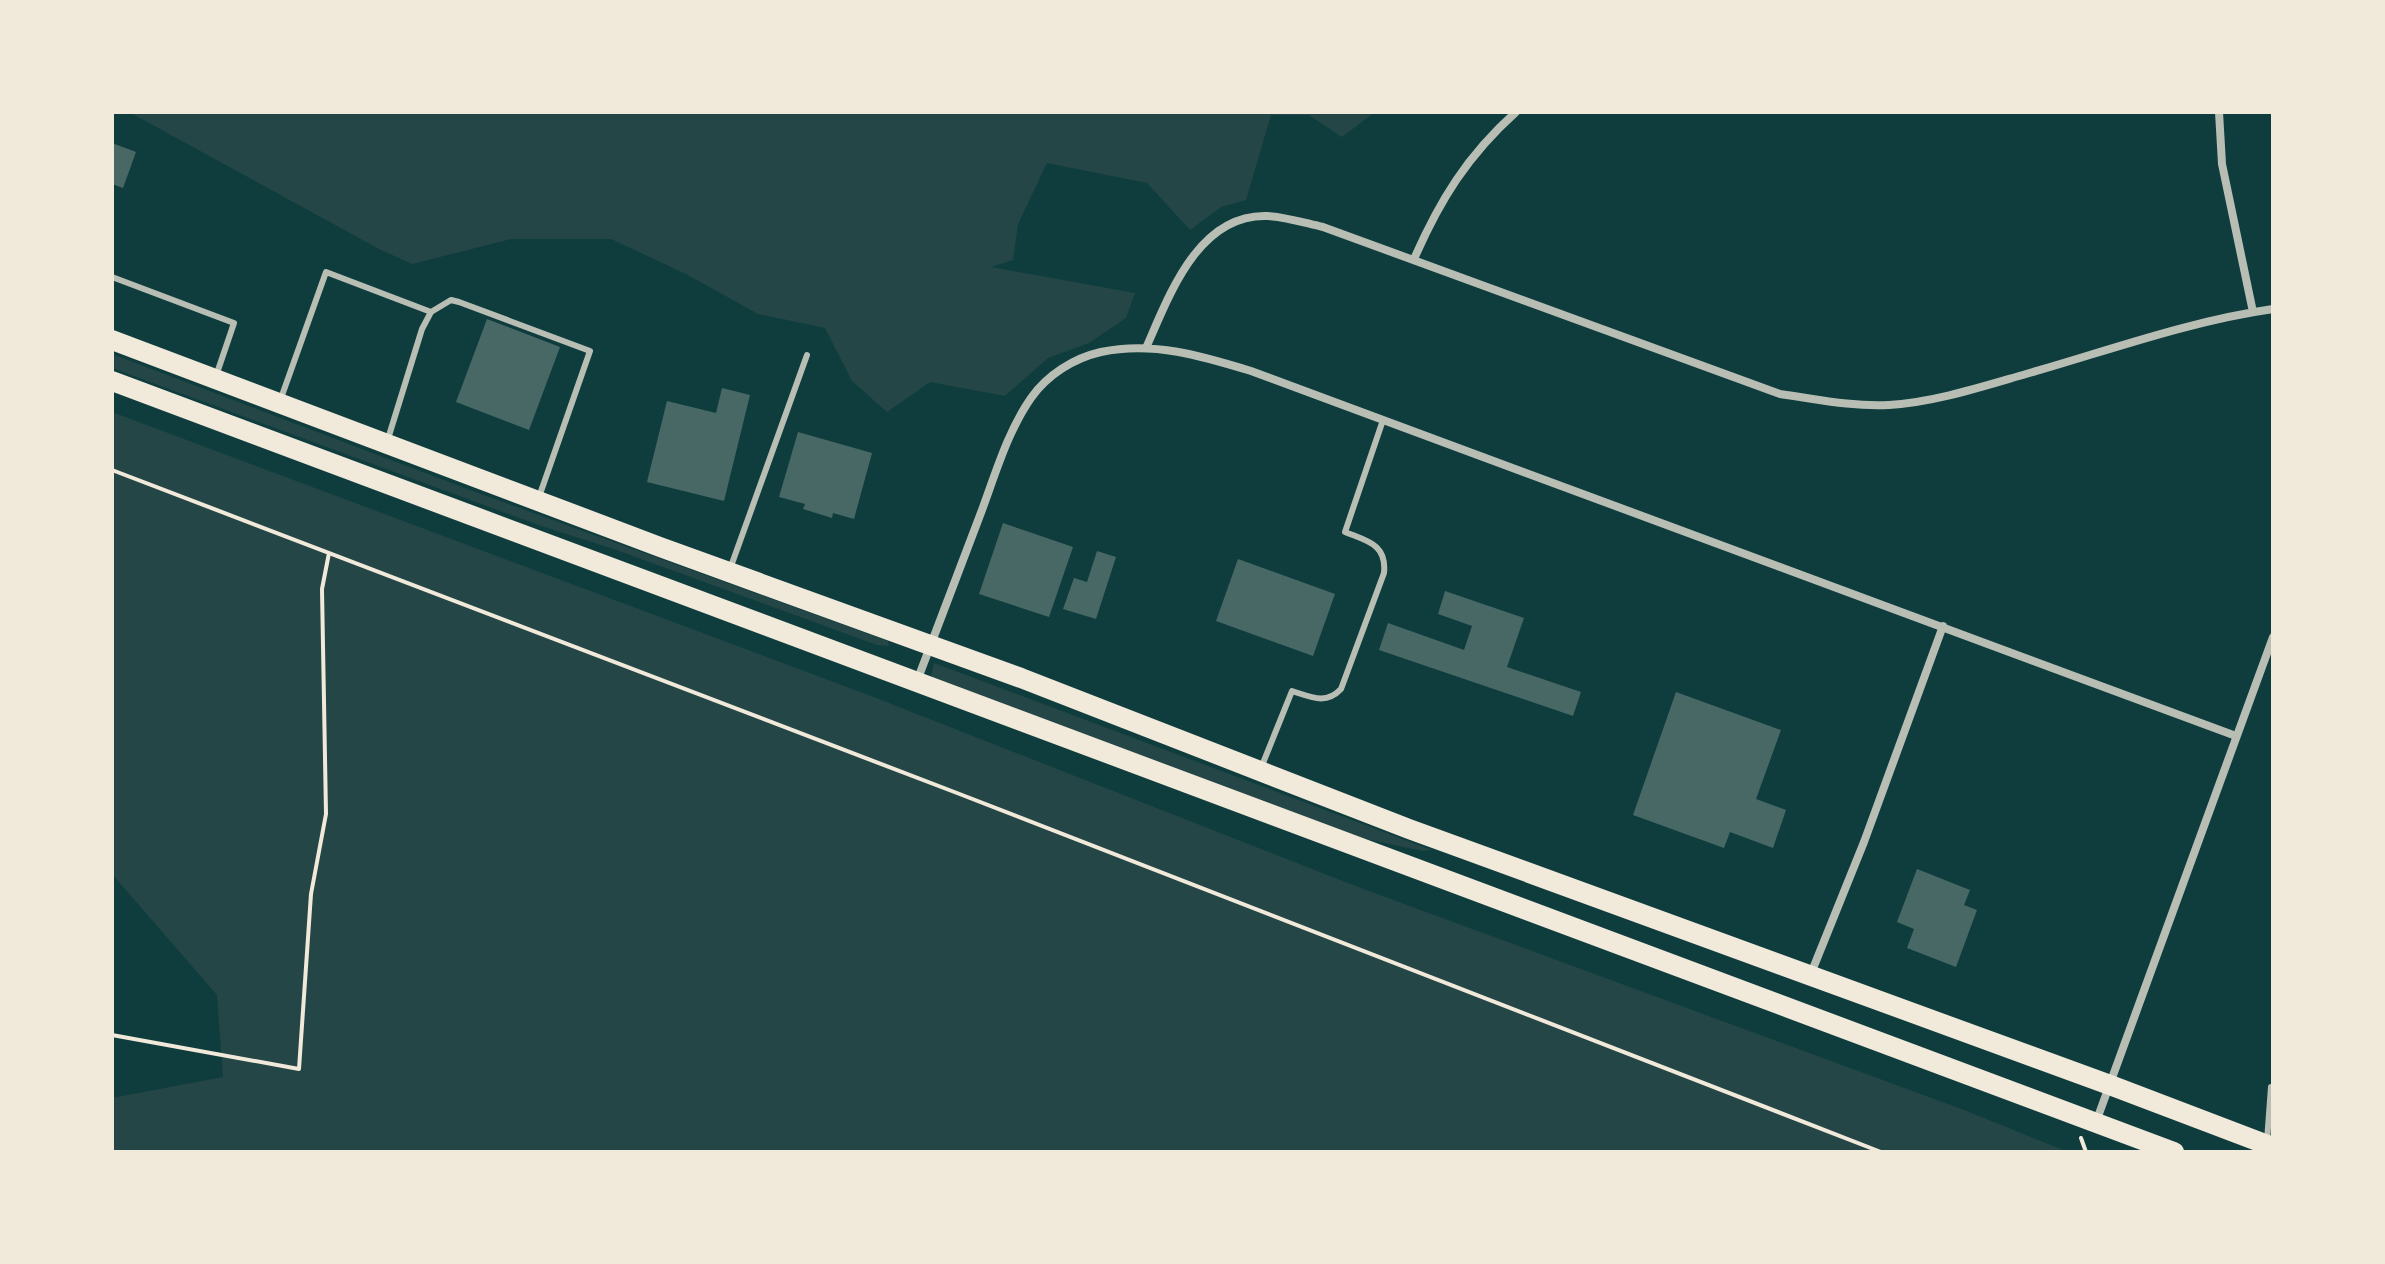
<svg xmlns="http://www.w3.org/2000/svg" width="2385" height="1264" viewBox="0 0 2385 1264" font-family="'Alegreya Sans',sans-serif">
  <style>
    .green { fill: #244646 }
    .building { fill: #486865 }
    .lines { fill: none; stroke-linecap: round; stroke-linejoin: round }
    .path { stroke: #f1e9da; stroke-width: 4 }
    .service { stroke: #b8beb3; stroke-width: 6 }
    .minor { stroke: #b8beb3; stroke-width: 8 }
    .primary { stroke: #f1e9da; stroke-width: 20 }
  </style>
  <rect width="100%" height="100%" fill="#0f3d3e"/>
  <path class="green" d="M129,112H1375L1342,137L1309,115H1271L1246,200L1221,207L1190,230L1147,183L1047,163L1018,224L1013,260L991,267L1135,293L1126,318L1089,343L1048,358L1005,396L930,382L887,412L852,381L825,328L758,314L686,274L611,239H511L412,264L379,249Z
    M112,354L478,493L888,641L889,646L877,645L611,548L541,526L112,368Z
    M112,412L871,696L1358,887L1964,1110L2068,1152H112V1098L223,1077L217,995L112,874Z
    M934,663L1432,850L1423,851L1361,838L940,681L931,676Z"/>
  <path class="building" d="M112,143L136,152L123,188L112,184Z
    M487,319L560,347L529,430L456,402Z
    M722,388L750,395L724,501L647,482L667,401L716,413Z
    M798,432L872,453L854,519L833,513L832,518L803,509L805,504L779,497Z
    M1003,523L1073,547L1049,617L979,594Z
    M1097,551L1116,557L1096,619L1063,609L1074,578L1087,582Z
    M1238,559L1335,594L1313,656L1216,621Z
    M1445,591L1524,618L1507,667L1581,692L1573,716L1379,650L1388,623L1464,650L1472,626L1438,614Z
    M1676,692L1781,730L1756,799L1786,810L1773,848L1730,832L1724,848L1633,815Z
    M1917,869L1970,890L1964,905L1977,910L1956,967L1907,948L1914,929L1897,922Z"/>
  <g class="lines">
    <path class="path" d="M112,470L957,793L1881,1152
      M112,1035L299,1069L311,894L326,814L322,589L329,553
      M2081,1138L2086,1152"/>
    <path class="service" d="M112,277L234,323L216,376
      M280,401L326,272L431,312
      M387,442L422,329L431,312L451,300L459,302L590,351L539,497
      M730,569L807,355
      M1261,768L1292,691C1311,697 1326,705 1341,689L1384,573C1387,544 1367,541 1345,532L1383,420
      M2267,1141L2271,1087"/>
    <path class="minor" d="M2219,112L2222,164L2253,312
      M1414,259C1440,200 1467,156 1516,112
      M1146,348C1169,296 1198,213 1268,216C1286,217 1305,223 1323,227L1780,394C1816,399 1852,407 1889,405C1935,402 1981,387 2026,374C2107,351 2189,321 2273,309
      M917,681C939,624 960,567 982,510C996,472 1008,431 1031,398C1047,375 1074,358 1101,352C1153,341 1202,356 1251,371L2236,736
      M1810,976L1864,842L1943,626
      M2096,1122L2273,637"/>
    <path class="primary" d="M112,340L660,547L1021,678L1409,829L2110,1085L2273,1147
      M112,381L2174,1152"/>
  </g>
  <rect width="2385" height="1264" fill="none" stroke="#f1e9da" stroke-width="228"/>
</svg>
